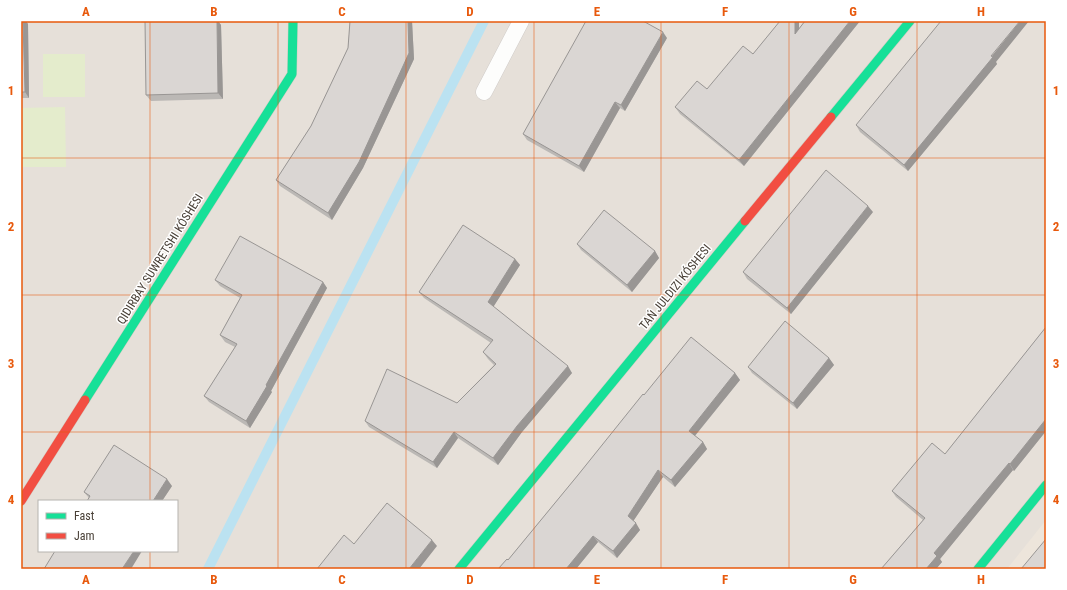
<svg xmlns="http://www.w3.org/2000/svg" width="1067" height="590" viewBox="0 0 1067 590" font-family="'Roboto Condensed',sans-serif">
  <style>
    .residential { fill: #e6e0d9; fill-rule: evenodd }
    .education { fill: #ede5db }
    .green { fill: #e4eccc }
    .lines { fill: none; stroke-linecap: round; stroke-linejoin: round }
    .stream { stroke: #bbe2f1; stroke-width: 10 }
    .lane-casing { stroke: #cfcbc8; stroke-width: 17 }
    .fast-casing { stroke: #d2ccc3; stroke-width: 10 }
    .jam-casing { stroke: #d2ccc3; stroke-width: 10 }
    .lane { stroke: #fdfdfc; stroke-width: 16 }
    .fast { stroke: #16e098; stroke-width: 9 }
    .jam { stroke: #f24e42; stroke-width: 9 }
    .wall { fill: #bbb8b5 }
    .shaded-wall { fill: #999694 }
    .building { fill: #dad6d3; stroke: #999694 }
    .grid { fill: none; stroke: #e8590c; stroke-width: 1; stroke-opacity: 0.55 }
    .labels { text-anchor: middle; stroke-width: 3; stroke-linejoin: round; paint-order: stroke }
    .street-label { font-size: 12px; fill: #494037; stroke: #fff }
    .neatline { fill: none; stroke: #e8590c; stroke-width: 1.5 }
    .grid-label { font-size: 13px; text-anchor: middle; font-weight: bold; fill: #e8590c }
  </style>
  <rect width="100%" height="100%" fill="#f2efec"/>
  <path class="residential" d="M21,21H1046V569H21ZM39,501H177V551H39Z"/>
  <path class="education" d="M1046,520V569H1007Z"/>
  <path class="green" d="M43,54H85V97H43Z
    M65,107L66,167H21V108Z"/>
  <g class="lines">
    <path class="stream" d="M208,569L484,21"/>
    <g class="lane-casing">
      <path id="lane" d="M484,92L521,21"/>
    </g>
    <g class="fast-casing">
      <path id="fast" d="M831,117L910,21
        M85,400L292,74L293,21
        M459,569L745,221
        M978,569L1046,485"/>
    </g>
    <g class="jam-casing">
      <path id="jam" d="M745,221L831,117
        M21,501L85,400"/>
    </g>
    <use href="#lane" class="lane"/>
    <use href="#fast" class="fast"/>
    <use href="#jam" class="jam"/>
  </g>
  <path class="wall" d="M21,21H26L28,24L29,98H21Z
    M145,21H218L221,25L223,99L151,101L146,95Z
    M350,21H412L414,59L363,168L332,220L280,186L276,180L311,126L348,48Z
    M780,21H799V28L805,21H860L744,166L680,114L675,107L707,89L753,54Z
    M667,38L625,111L620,108L584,172L527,140L523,134Z
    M996,62L997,64L908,171L860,132L856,125Z
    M873,212L791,314L747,279L743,272Z
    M577,244L655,251L659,258L632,292L581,250Z
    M515,259L520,265L493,307L572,373L522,432L498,465L458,438L437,468L369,427L365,421L457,403L494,365L488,359L483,352L491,343L424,298L419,292Z
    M215,280L323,282L327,288L271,391L272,392L250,428L209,402L204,396L235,347L225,342L220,335L240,298L220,286Z
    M1046,327V431L1014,471L1013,470L940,559L942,562L936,569H881L923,520L896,497L892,491L945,454Z
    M829,358L834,365L797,409L752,373L748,367Z
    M735,373L740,380L695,436L703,442L707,449L675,487L663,477L633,521L640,530L617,558L598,542L576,569H498L508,560L644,395Z
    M172,486L162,501H87L89,498L84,492Z"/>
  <path class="shaded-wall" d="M23,21H26L28,24L29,98L25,92Z
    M217,21H218L221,25L223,99L218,93Z
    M408,21H412L414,59L363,168L332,220L328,213Z
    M795,21H799V40L795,34Z
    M850,21H860L744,166L739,160Z
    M1020,21H1029L996,62L997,64L908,171L904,165Z
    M663,32L667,38L625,111L621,105Z
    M615,102L620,108L584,172L579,166Z
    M868,206L873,212L791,314L787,308Z
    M655,251L659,258L632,292L627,285Z
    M515,259L520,265L492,309L488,302Z
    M323,282L327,288L271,391L272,392L250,428L246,421Z
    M829,358L834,365L797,409L793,403Z
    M568,366L572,373L522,432L498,465L493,458L517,426Z
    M735,373L740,380L693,438L689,431Z
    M1046,419V431L1014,471L1010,464Z
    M454,432L458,438L437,468L433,462Z
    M703,442L707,449L675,487L671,480Z
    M1009,463L1013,470L940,559L942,562L936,569H926L934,553Z
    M658,470L663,477L632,523L628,516Z
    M167,479L172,486L162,501H153Z
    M636,523L640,530L617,558L613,551Z
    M593,536L598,542L576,569H566Z
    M432,540L437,546L419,569H409Z
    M134,551H142L131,569H122Z"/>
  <path class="building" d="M21,21H23L25,92H21Z
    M145,21H217L218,93L146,95Z
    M350,21H408L409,53L359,162L328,213L276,180L311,126L348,48Z
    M586,21H643L663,32L621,105L615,102L579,166L523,134Z
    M780,21H795V34L805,21H850L739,160L675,107L697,81L707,89L743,46L753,54Z
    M941,21H1020L991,56L993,57L904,165L856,125Z
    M826,170L868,206L787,308L743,272Z
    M604,210L655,251L627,285L577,244Z
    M463,225L515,259L488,302L568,366L517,426L493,458L454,432L433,462L365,421L387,369L457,403L496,364L483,352L493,340L419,292Z
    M240,236L323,282L266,385L267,386L246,421L204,396L237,344L220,335L242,295L215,280Z
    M785,321L829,358L793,403L748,367Z
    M1046,327V419L1010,464L1009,463L934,553L937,556L926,569H881L925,518L892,491L932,443L945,454Z
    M691,337L735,373L689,431L703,442L671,480L658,470L628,516L636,523L613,551L593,536L566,569H498L507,559L508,560L578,475L643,394L644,395Z
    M114,445L167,479L153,501H87L90,496L84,492Z
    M387,503L432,540L409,569H317L344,535L354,544Z
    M1046,539V569H1021Z
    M55,551H134L122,569H44Z"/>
  <path class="grid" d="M150,21V501M278,21V569M406,21V569M534,21V569M661,21V569M789,21V569M917,21V569M21,158H1046M21,295H1046M21,432H1046M150,551V569"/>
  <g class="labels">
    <g class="street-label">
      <text transform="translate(160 259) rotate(-58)" y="4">QIDIRBAY SUWRETSHI KÓSHESI</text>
      <text transform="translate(675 287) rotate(-51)" y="4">TAŃ JULDIZI KÓSHESI</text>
    </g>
  </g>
  <rect width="1067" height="590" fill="none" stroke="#ffffff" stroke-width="44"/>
  <rect x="38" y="500" width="140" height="52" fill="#ffffff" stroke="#b6b3af"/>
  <rect x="46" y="513" width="20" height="6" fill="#16e098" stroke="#b6b3af"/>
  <text x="74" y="520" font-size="12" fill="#494037">Fast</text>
  <rect x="46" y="533" width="20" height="6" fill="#f24e42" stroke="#b6b3af"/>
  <text x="74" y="540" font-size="12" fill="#494037">Jam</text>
  <rect x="22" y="22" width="1023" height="546" class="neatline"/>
  <g class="grid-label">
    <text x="86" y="16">A</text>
    <text x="214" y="16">B</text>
    <text x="342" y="16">C</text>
    <text x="470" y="16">D</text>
    <text x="597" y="16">E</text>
    <text x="725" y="16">F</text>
    <text x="853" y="16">G</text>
    <text x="981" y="16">H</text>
    <text x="11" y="95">1</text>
    <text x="1056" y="95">1</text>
    <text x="11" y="231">2</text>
    <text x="1056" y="231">2</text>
    <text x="11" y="368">3</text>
    <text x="1056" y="368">3</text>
    <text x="11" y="504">4</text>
    <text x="1056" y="504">4</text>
    <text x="86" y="584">A</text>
    <text x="214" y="584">B</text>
    <text x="342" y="584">C</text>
    <text x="470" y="584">D</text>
    <text x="597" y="584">E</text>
    <text x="725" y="584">F</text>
    <text x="853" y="584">G</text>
    <text x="981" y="584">H</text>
  </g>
</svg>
